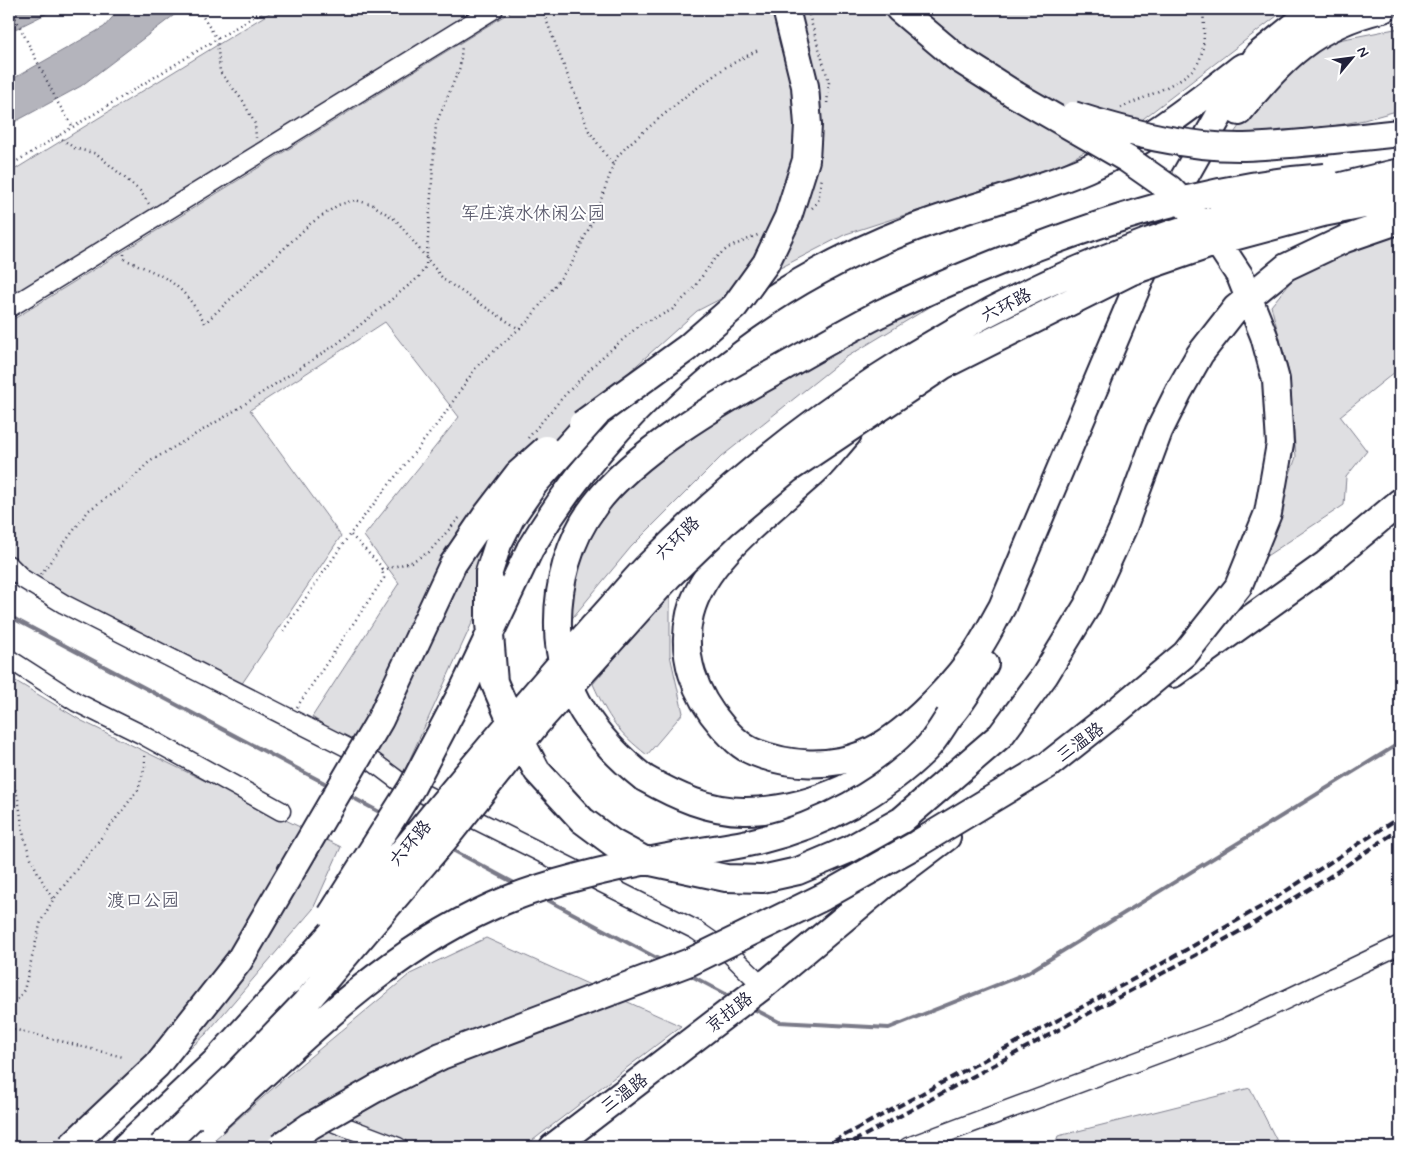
<svg xmlns="http://www.w3.org/2000/svg" width="1409" height="1156" viewBox="0 0 1409 1156" font-family="Mynerve,'LXGW WenKai TC',sans-serif">
  <style>
    .green { fill: #dfdfe2; stroke: #80808e }
    .water { fill: #b4b4bc; stroke: #7a7a88 }
    .lines { fill: none; stroke-linecap: round; stroke-linejoin: round }
    .stream { stroke: #7a7a88; stroke-width: 4 }
    .minor-casing { stroke: #22223b; stroke-width: 21 }
    .highway-casing { stroke: #22223b; stroke-width: 30 }
    .path { stroke: #22223b; stroke-width: 2.5; stroke-dasharray: 1 4; stroke-linecap: butt }
    .minor { stroke: #fff; stroke-width: 18 }
    .highway { stroke: #fff; stroke-width: 26 }
    .rail { stroke: #22223b; stroke-width: 4; stroke-dasharray: 8 4; stroke-linecap: butt }
    .highway-bridge-casing { stroke: #22223b; stroke-width: 30; stroke-linecap: butt }
    .highway-bridge { stroke: #fff; stroke-width: 26 }
    .labels { text-anchor: middle; stroke-width: 4; stroke-linejoin: round; paint-order: stroke }
    .park-label { font-size: 18px; fill: #5b5b6d; stroke: #fff }
    .street-label { font-size: 18px; fill: #22223b; stroke: #fff }
  </style>
  <rect width="100%" height="100%" fill="#fff"/>
  <filter id="ink" filterUnits="userSpaceOnUse"><feTurbulence type="fractalNoise" baseFrequency=".02" numOctaves="2"/><feDisplacementMap in="SourceGraphic" scale="10" xChannelSelector="R" yChannelSelector="G"/><feConvolveMatrix kernelMatrix="1 2 1 2 8 2 1 2 1" color-interpolation-filters="sRGB"/></filter>
  <g filter="url(#ink)">
    <path class="green" d="M276,9H477L251,150L9,298V173Z
      M515,9H1286L1135,125L1062,164L846,234L697,311L578,418L499,564L402,776L312,717L399,583L364,536L459,417L385,322L250,410L341,536L235,694L9,574V322Z
      M1400,28V110L1364,120L1224,147L1265,90L1323,43Z
      M1400,229V368L1340,416L1367,451L1346,477L1344,505L1259,561L1296,457L1289,373L1271,306L1313,254Z
      M1000,250L1006,261L845,358L721,457L631,547L569,622L564,562L628,464L831,323Z
      M670,592V655L683,713L647,755C617,731 609,719 593,684Z
      M9,677L82,721L341,847L313,909L206,1034L112,1120L69,1147H9Z
      M486,938L681,1026L524,1147H206L287,1076L410,974Z
      M1250,1088L1280,1147H1054L1058,1136Z"/>
    <path class="water" d="M9,9H56L9,32Z
      M116,9H182L81,86L9,125V81L104,27L117,12Z"/>
    <g class="lines">
      <path class="stream" d="M9,616L330,786
        M348,795L383,814
        M449,848L518,885
        M542,897L664,962
        M688,974L733,998
        M750,1007L779,1022L889,1028L1027,973L1400,743"/>
      <g class="minor-casing">
        <path id="minor" d="M9,308L494,9
          M9,565L23,579L64,604L368,758L400,782L696,930L729,953L763,986
          M9,659L76,702L143,735L281,811
          M335,1123L398,1147
          M908,1147L1224,1029L1400,945"/>
      </g>
      <g class="highway-casing">
        <path id="highway" d="M899,9L956,57L1014,94
          M1239,112C1281,59 1314,25 1383,9
          M848,434C837,446 827,460 815,471C773,510 704,557 690,614C680,656 695,695 722,726C731,736 741,747 754,752C789,766 829,768 864,754C903,738 946,692 971,659C983,644 992,624 1002,607L1181,183L1224,107L1258,55L1315,9
          M530,549C616,404 751,291 908,230C967,207 1029,194 1087,169C1145,144 1193,105 1242,67
          M1173,674L1326,564L1400,502
          M644,778C676,796 710,812 747,811C814,810 876,778 926,736C933,730 942,724 949,717C963,702 974,682 985,664
          M125,1147L214,1063L289,981
          M553,1147L763,986L890,880L947,837"/>
      </g>
      <path class="path" d="M11,9L58,103L73,127
        M198,9L217,39L220,72L243,101L255,124L256,138
        M542,9L589,131L613,165
        M809,15L829,82L827,104
        M1121,108C1140,99 1188,81 1198,63C1206,48 1204,25 1203,9
        M58,136L74,148L97,154L140,191L149,204
        M9,166L266,9
        M812,208L818,202L822,177
        M124,254V259C168,278 180,281 205,323L310,224L338,205L355,200L373,205L396,220L444,280L519,329
        M528,438L563,397L599,360L641,324L672,310L693,289L715,258L728,248L758,235
        M382,570L411,562L429,552L461,516
        M41,574L89,510L129,482L149,462L228,415L338,343L419,277L426,266L436,124L460,67L462,45
        M283,631L350,534
        M297,707L384,578L381,566L350,534L441,419L477,366L528,321L572,263L595,216L616,158L629,144L686,96L726,67L758,50
        M9,776C22,796 19,821 26,844C32,864 43,882 53,900
        M9,1012L24,990L41,921L53,900L138,790L145,766V753
        M9,1028L123,1057"/>
      <use href="#minor" class="minor"/>
      <use href="#highway" class="highway"/>
      <path class="rail" d="M823,1147L1156,967L1266,904L1400,817
        M843,1147L1244,929L1326,879L1400,829"/>
      <g class="highway-bridge-casing">
        <path id="highway-bridge" d="M1073,115C1126,132 1187,148 1244,147C1296,145 1349,138 1400,133
          M597,414L535,483L511,518L498,544L489,572V623L494,682L512,724L537,771L582,820L613,843L646,861L726,878L762,879L798,871L850,849L902,820L1001,735L1045,675L1087,606L1123,528L1159,431L1179,391L1200,354L1236,308L1286,267L1345,239L1400,220
          M582,424L687,348L735,306L766,263L788,217L806,160L808,125L805,86L786,9
          M644,778C597,741 558,689 558,627C557,585 569,539 595,505C634,452 722,401 780,369C813,350 846,331 879,314C918,295 958,278 998,262C1103,220 1212,185 1325,177
          M331,915L412,787L465,686L530,549
          M289,981C338,926 387,872 433,815C486,751 539,688 594,626C612,607 628,587 646,568C787,425 959,311 1147,242C1230,212 1315,192 1400,172
          M213,1121C306,1037 390,947 509,899C560,879 614,867 668,857C699,850 730,848 761,840C822,825 882,793 926,749C935,740 942,727 949,717
          M70,1147L157,1065L239,961L380,720L453,564L485,517L518,474L546,449
          M161,1147L233,1078L305,1003L449,834L538,722L668,577L724,523L787,470L944,365L1130,272L1226,239L1323,213L1400,198
          M280,1147L310,1126L375,1089L441,1056L690,962L823,897L917,844L1048,765L1119,709L1185,654L1238,587L1268,513L1280,444L1276,380L1264,336L1240,276L1211,232L1170,189L1127,159L1014,94"/>
      </g>
      <use href="#highway-bridge" class="highway-bridge"/>
    </g>
  </g>
  <g class="labels">
    <g class="park-label">
      <text x="533" y="219">军庄滨水休闲公园</text>
      <text x="143" y="906">渡口公园</text>
    </g>
    <g class="street-label">
      <text transform="translate(1006 305) rotate(-27)" y="6">六环路</text>
      <text transform="translate(677 538) rotate(-44)" y="6">六环路</text>
      <text transform="translate(1080 742) rotate(-36)" y="6">三温路</text>
      <text transform="translate(410 843) rotate(-50)" y="6">六环路</text>
      <text transform="translate(729 1012) rotate(-38)" y="6">京拉路</text>
      <text transform="translate(624 1093) rotate(-37)" y="6">三温路</text>
    </g>
  </g>
  <rect width="1409" height="1156" fill="none" stroke="#fff" stroke-width="30"/>
  <rect x="15" y="15" width="1379" height="1126" fill="none" stroke="#22223b" stroke-width="2" filter="url(#ink)"/>
  <g transform="translate(1352 58) rotate(61)" stroke="#ffffff" stroke-width="4" paint-order="stroke">
  <path d="M0-4L9 19L0 12L-9 19Z" fill="#22223b"/>
  <text y="-8" font-size="14" font-weight="bold" text-anchor="middle" fill="#22223b">N</text>
  </g>
</svg>
